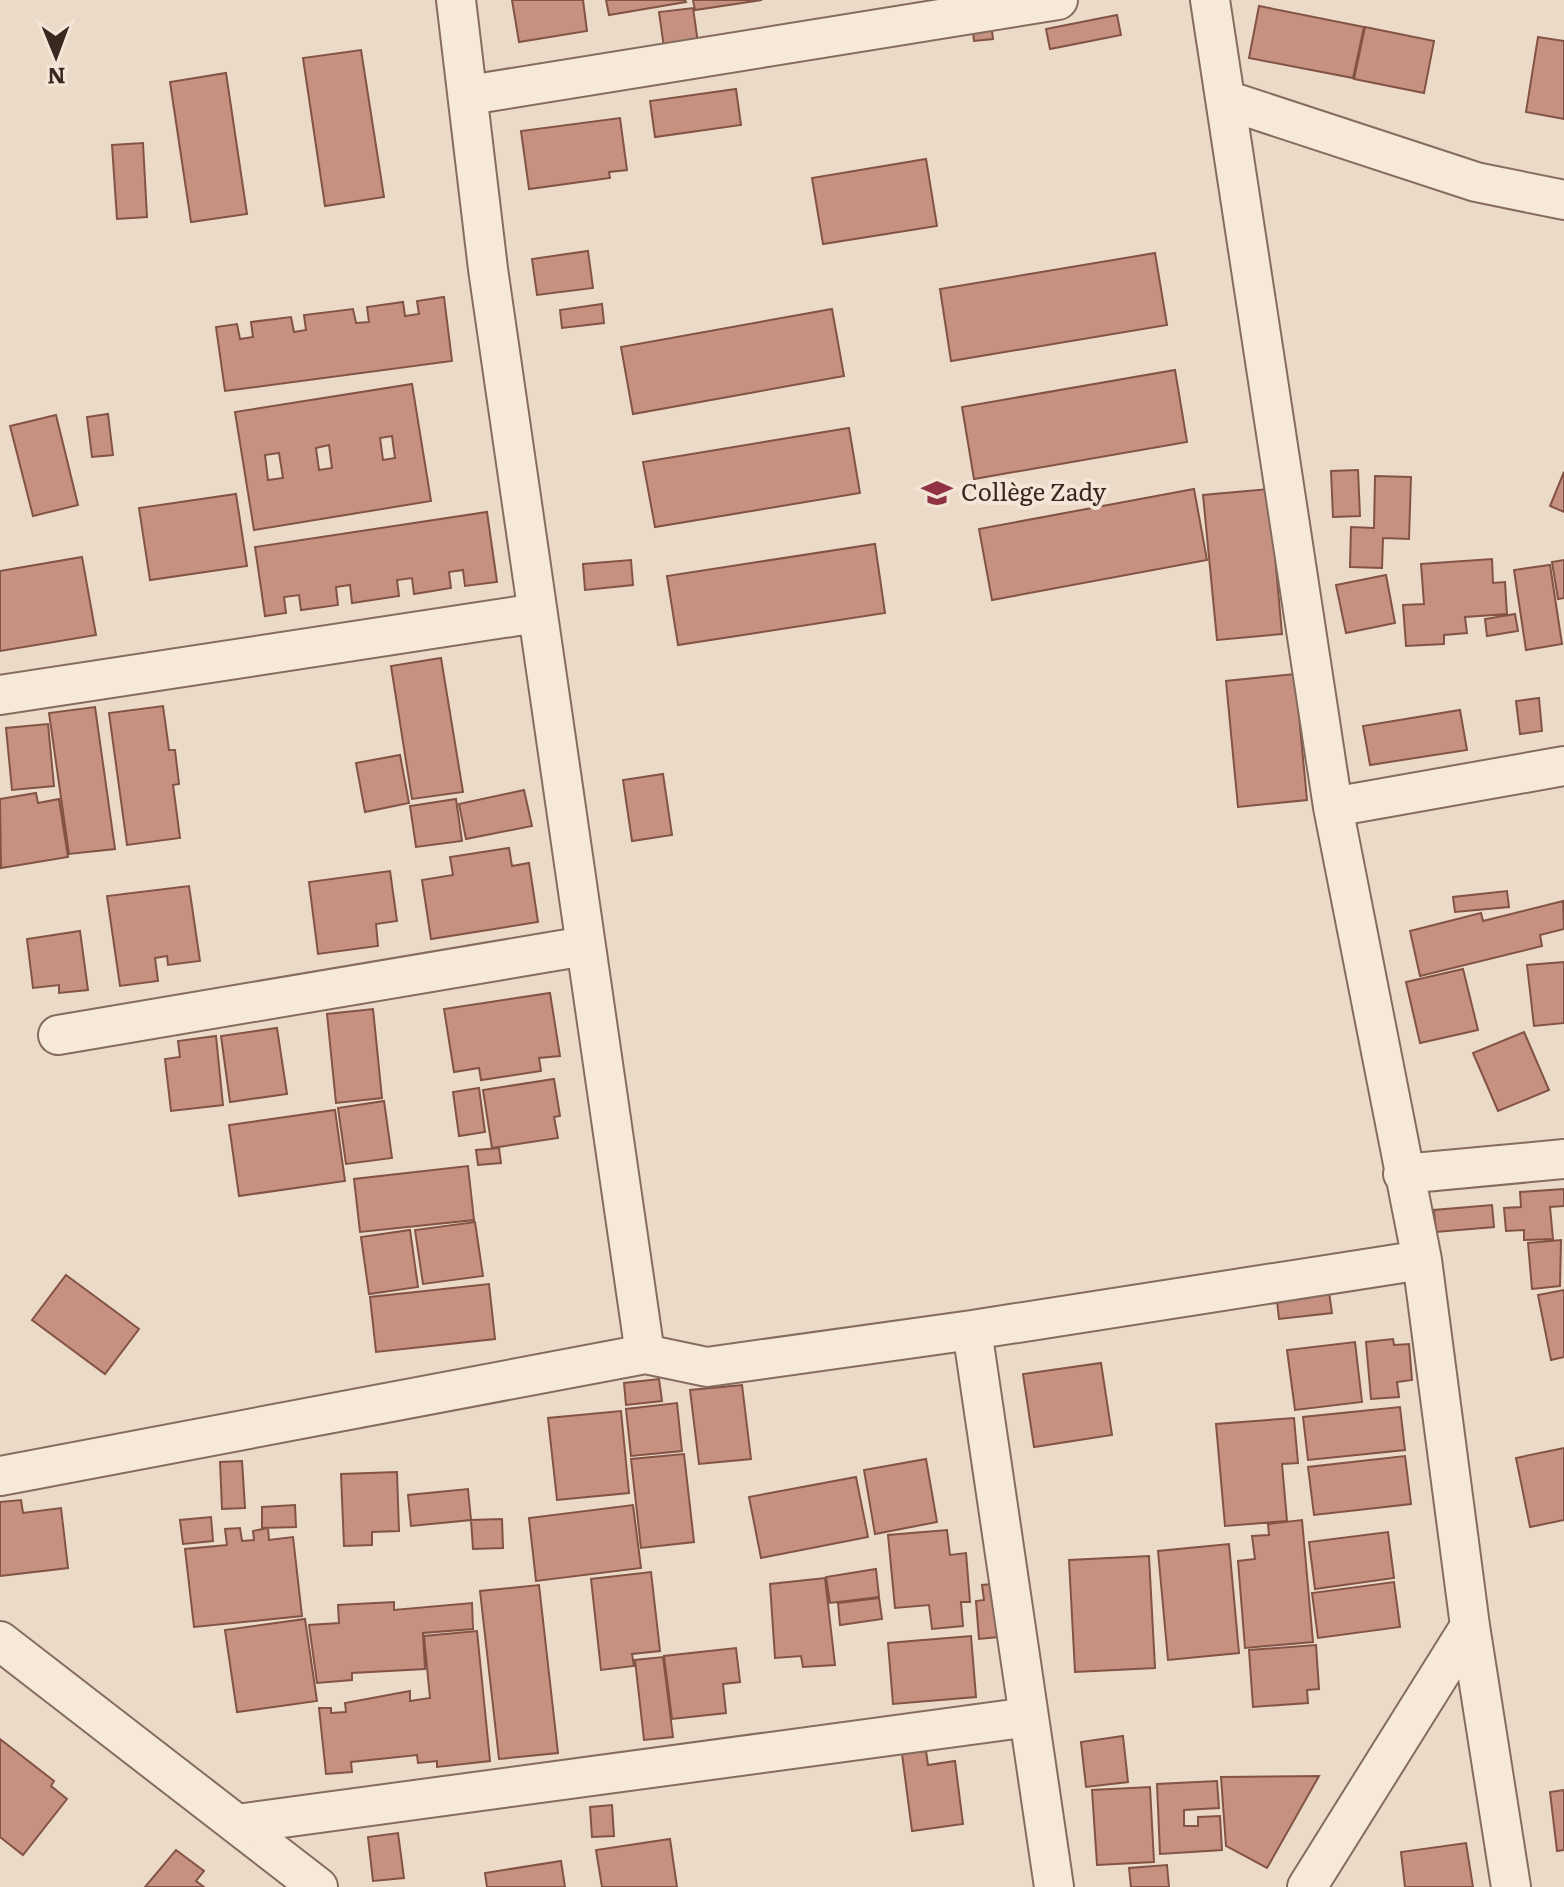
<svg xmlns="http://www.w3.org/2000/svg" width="1564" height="1887" viewBox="0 0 1564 1887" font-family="Literata,serif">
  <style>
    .building { fill: #c69180; stroke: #835345; stroke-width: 2; fill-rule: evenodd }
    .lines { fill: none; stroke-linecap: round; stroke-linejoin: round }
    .minor-casing { stroke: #866c5e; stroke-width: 42 }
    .minor { stroke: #f6e9da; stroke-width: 38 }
    .labels { text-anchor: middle; stroke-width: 8; stroke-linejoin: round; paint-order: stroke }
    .poi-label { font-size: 24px; fill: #372820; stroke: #f3e6d6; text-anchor: start }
  </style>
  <rect width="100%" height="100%" fill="#ebdac7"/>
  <path class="building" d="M512,0H583L587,31L519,42Z
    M606,0H685L686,2L609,15Z
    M693,0H762L695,10Z
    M1259,6L1364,27L1353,78L1249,58Z
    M693,8L699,50L665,55L659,12Z
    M1117,15L1121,35L1050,49L1046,29Z
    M991,22L993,39L974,41L972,24Z
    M1365,27L1434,41L1424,93L1354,79Z
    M1538,37L1564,41V119L1526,112Z
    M361,50L384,197L325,206L303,58Z
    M226,73L247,214L191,222L170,82Z
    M736,89L741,125L655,137L650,101Z
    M620,118L627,170L609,172L610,178L529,189L521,131Z
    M143,143L147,217L117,219L112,145Z
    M926,159L937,226L823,244L812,178Z
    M588,251L593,288L537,295L532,259Z
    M1155,253L1167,325L951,361L940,289Z
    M444,297L452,361L225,391L216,327L237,324L240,339L253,337L251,322L291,317L294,332L306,330L304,315L353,309L356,323L369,322L367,307L403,302L405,316L419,314L417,301Z
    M602,304L604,323L562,328L560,310Z
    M832,309L844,376L633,414L621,347Z
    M1175,370L1187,442L974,479L962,407Z
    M412,384L431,501L254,530L235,412ZM392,436L395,458L383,460L380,438ZM329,445L332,468L319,470L316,448ZM279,453L283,478L268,480L265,455Z
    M108,414L113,455L92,457L87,417Z
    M56,415L78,505L33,516L10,426Z
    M849,428L860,493L655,527L643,462Z
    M1358,470L1360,516L1333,517L1331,471Z
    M1564,472V512L1550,506Z
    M1375,476L1411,477L1409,539L1383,538L1382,568L1350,567L1351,527L1374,528Z
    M1194,489L1207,560L992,600L979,529Z
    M1269,489L1282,634L1217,640L1203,495Z
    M236,494L247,566L150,580L139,508Z
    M487,512L497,582L465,586L463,570L449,572L451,588L414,594L412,578L397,580L399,596L352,603L350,585L336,587L338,605L301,610L299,595L284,597L286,613L265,616L255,547Z
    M875,544L885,613L678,645L667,576Z
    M82,557L96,635L0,651V571Z
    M1492,559L1493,583L1505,582L1507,614L1465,617L1467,633L1444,635V644L1406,646L1403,605L1424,604L1421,564Z
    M631,560L633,585L585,590L583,564Z
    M1564,560V598L1558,599L1552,562Z
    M1550,565L1562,644L1526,650L1514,570Z
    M1386,575L1395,623L1346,633L1336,585Z
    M1515,614L1518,631L1487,636L1485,619Z
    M441,658L463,792L412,799L391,666Z
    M1295,674L1307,800L1238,807L1226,681Z
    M1539,698L1542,731L1520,734L1516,701Z
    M163,706L169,750H175L179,784L173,785L180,838L127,845L109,713Z
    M95,707L115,849L69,854L49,713Z
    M1460,710L1467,750L1370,765L1363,726Z
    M48,724L54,786L12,790L6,728Z
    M400,755L409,803L365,812L356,763Z
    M663,774L672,835L632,841L623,780Z
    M524,790L532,826L466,839L459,804Z
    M36,793L38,803L59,799L68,857L1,868L0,799Z
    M456,799L462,841L416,847L410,806Z
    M509,848L512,866L529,863L538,922L431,939L422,880L453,875L450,857Z
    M390,871L397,921L376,924L378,946L318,954L309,882Z
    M189,886L200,961L168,965L167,956L155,958L158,981L120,986L107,896Z
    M1507,891L1509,907L1455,912L1453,897Z
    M1563,901L1564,929L1540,935L1542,946L1420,976L1410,931L1481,913L1483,921Z
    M80,931L88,990L59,993V985L33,988L27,939Z
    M1564,962V1023L1534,1026L1527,965Z
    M1463,969L1478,1030L1420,1043L1406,982Z
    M550,993L560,1056L539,1058L541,1071L481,1080L479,1068L454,1072L444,1009Z
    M373,1009L382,1098L336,1103L327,1014Z
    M277,1028L287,1094L230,1102L221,1036Z
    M1524,1032L1549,1090L1498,1111L1473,1053Z
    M216,1036L223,1105L171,1111L165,1059L180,1057L178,1041Z
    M554,1079L560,1116L554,1117L558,1138L492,1148L483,1090Z
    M479,1088L485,1132L459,1136L453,1092Z
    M384,1101L392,1158L346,1164L338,1108Z
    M335,1110L345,1181L239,1196L229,1125Z
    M499,1148L501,1163L478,1165L476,1150Z
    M468,1166L474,1220L360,1232L354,1179Z
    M1564,1189V1206L1550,1207L1553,1239L1524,1240V1230L1506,1231L1504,1208L1521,1207L1520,1192Z
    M1492,1205L1494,1227L1436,1232L1434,1210Z
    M475,1222L483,1276L423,1284L415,1230Z
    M410,1230L418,1287L369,1294L361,1237Z
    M1561,1240L1560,1286L1532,1289L1528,1243Z
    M66,1275L139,1329L105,1374L32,1320Z
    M489,1284L495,1339L376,1352L370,1297Z
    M1328,1285L1332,1313L1279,1319L1276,1292Z
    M1564,1290V1357L1551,1360L1538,1295Z
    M1393,1339L1394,1345L1409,1344L1412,1380L1397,1382L1399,1397L1371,1399L1366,1342Z
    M1355,1342L1362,1402L1295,1410L1287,1350Z
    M1101,1363L1112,1435L1034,1447L1023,1374Z
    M659,1379L662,1401L626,1405L624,1383Z
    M742,1385L751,1459L699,1464L690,1390Z
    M677,1403L682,1451L631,1456L626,1409Z
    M1400,1407L1405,1450L1308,1460L1303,1417Z
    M621,1411L629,1493L557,1500L548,1418Z
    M1294,1418L1298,1463L1282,1464L1287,1521L1225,1526L1216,1424Z
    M1564,1448V1520L1530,1527L1516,1458Z
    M684,1454L694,1542L641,1548L631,1459Z
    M1405,1456L1411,1504L1314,1515L1308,1467Z
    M926,1459L937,1522L875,1534L864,1470Z
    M242,1461L245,1508L222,1509L220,1462Z
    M397,1472L399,1531L372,1532V1545L344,1546L341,1474Z
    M856,1477L868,1537L761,1558L749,1497Z
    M468,1489L471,1520L411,1526L408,1495Z
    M21,1500L23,1513L61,1508L68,1568L0,1576V1502Z
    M295,1505L296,1527L262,1528V1507Z
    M633,1505L641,1568L536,1581L529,1518Z
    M211,1517L213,1541L183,1544L180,1520Z
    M502,1519L503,1548L473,1549L471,1520Z
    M1302,1520L1313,1642L1245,1648L1238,1561L1255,1559L1252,1536L1269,1535L1268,1524Z
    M240,1528L242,1541L254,1540L253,1531L268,1528L269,1540L293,1537L302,1616L194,1627L185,1549L227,1545L225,1529Z
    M947,1530L950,1555L966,1553L970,1602H961L963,1626L932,1629L929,1605L895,1608L888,1535Z
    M1388,1532L1394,1578L1315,1589L1309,1542Z
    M1229,1544L1239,1653L1168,1660L1158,1551Z
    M1149,1556L1155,1668L1075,1672L1069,1560Z
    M876,1569L879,1597L830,1603L826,1577Z
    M651,1572L660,1651L632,1654L634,1666L601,1670L591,1579Z
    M825,1578L835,1665L803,1667L801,1656L775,1658L770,1584Z
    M1394,1582L1400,1627L1318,1638L1312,1593Z
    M1003,1583L1008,1636L979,1639L976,1601L984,1600L982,1585Z
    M539,1585L558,1753L499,1759L480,1591Z
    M879,1598L882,1619L840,1625L838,1603Z
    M394,1602V1610L472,1603L473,1629L423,1633L425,1669L352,1673V1680L317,1683L309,1625L339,1623L338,1605Z
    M305,1619L317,1701L237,1712L225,1630Z
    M477,1631L490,1761L437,1767V1761L418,1763L417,1755L351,1762L352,1772L326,1774L319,1708H331V1713L346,1712L345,1703L410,1691V1701L430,1698L424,1636Z
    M971,1636L976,1697L893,1704L888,1643Z
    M1316,1645L1319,1689L1307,1690L1308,1703L1253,1707L1249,1650Z
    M736,1648L740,1682L723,1684L726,1713L672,1719L664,1656Z
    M663,1657L673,1737L644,1740L635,1660Z
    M1123,1736L1128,1782L1086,1787L1081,1742Z
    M0,1739L54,1781L51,1786L67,1799L23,1855L0,1837Z
    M926,1751L928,1765L955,1761L963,1824L912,1831L902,1754Z
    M1319,1776L1267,1868L1226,1846L1221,1777Z
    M1217,1781L1219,1808L1184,1810V1826H1198V1817L1220,1816L1222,1850L1160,1854L1157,1784Z
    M1150,1787L1154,1862L1097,1865L1092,1790Z
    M1564,1790V1850L1557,1851L1550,1792Z
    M612,1805L614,1836L592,1837L590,1807Z
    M398,1833L404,1878L373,1881L368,1837Z
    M670,1839L677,1887H602L596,1850Z
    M1466,1843L1473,1887H1405L1401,1852Z
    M176,1850L204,1871L196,1881L204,1887H145Z
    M561,1861L565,1887H487L485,1873Z
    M1167,1865L1169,1887H1131L1129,1868Z"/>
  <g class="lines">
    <g class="minor-casing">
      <path id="minor" d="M456,0L488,269L645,1354
        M1210,0L1333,807L1422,1260L1470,1626L1511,1887
        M469,95L1058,0
        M1226,100L1476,182L1564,200
        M0,695L537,613
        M1333,807L1564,766
        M58,1035L585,946
        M1403,1174L1564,1159
        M972,1330L1054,1887
        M0,1476L645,1354L707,1367L972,1330L1422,1260
        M0,1641L318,1887
        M237,1824L1029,1717
        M1307,1887L1470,1626"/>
    </g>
    <use href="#minor" class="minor"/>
  </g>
  <defs>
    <g id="university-bare" transform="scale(2.4)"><path d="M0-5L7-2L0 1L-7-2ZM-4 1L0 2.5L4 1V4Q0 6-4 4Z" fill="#903243" stroke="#f3e6d6" stroke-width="2.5" paint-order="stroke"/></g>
  </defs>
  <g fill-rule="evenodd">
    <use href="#university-bare" x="937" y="493"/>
  </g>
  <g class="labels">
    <g class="poi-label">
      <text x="961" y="501">Collège Zady</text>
    </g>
  </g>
  <g transform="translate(56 56) rotate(179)" stroke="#f3e6d6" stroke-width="6" paint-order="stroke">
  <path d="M0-6L14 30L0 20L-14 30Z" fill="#372820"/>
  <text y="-12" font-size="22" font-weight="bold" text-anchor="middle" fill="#372820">N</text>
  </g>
</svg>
